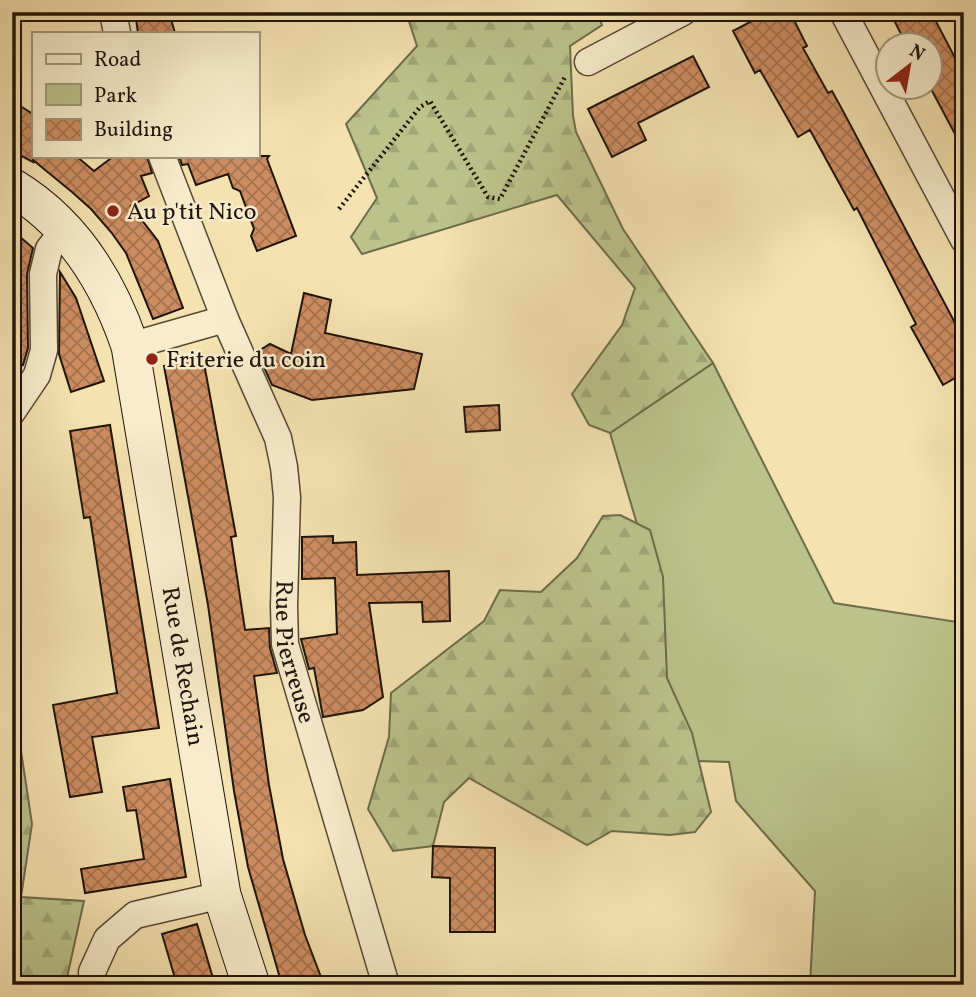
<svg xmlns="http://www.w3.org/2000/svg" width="976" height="997" viewBox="0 0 976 997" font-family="Vollkorn,serif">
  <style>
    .green { fill: #bbc38b; stroke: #6e6c4a; stroke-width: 2 }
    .forest { fill: url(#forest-firs); stroke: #6e6c4a; stroke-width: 2 }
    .building { fill: url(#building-cross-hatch); stroke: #20140a; stroke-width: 2 }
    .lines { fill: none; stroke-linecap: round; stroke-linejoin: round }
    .street-casing { stroke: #554834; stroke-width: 29 }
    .secondary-casing { stroke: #20140a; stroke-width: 39 }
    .path { stroke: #20140a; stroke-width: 4.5; stroke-dasharray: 2 3.5; stroke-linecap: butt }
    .street { stroke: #f8eccc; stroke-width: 26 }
    .secondary { stroke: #f8eccc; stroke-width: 37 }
    .poi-dot { fill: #8f2418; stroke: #f8eccc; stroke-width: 2.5 }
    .labels { text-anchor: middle; stroke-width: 5; stroke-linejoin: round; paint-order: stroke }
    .poi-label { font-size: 24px; fill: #20140a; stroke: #f8eccc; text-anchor: start }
    .street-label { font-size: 24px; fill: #20140a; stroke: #f8eccc }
  </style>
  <defs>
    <pattern id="forest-firs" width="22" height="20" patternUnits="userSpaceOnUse" patternTransform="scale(1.75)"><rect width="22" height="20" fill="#bbc38b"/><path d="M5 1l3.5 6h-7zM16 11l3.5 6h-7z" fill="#a0a777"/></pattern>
    <pattern id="building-cross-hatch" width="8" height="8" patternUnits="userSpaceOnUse" patternTransform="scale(1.75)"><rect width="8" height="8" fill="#cc8d61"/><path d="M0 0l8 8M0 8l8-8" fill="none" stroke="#a5724e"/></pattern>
  </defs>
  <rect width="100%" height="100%" fill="#f4e2b0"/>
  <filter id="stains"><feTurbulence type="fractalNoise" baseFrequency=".00286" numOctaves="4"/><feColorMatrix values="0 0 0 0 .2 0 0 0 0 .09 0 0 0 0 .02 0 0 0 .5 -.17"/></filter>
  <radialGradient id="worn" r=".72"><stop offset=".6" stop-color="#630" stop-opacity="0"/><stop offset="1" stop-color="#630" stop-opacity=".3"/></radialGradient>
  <path class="green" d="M713,363L834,603L964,623V985H810L815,891L736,801L729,762L598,758L653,578L610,433Z"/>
  <path class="forest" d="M406,12H597L602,25L570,46L573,116L576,132L623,229L713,363L610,433L589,425L572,394L622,325L635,288L557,195L362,254L351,237L377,198L346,124L417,46Z
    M620,515L650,530L663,577L667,678L692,733L711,812L695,832L670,835L612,831L587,845L469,778L444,802L433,846L393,851L368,809L389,737L391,693L484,621L500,590L541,592L577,558L603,516Z
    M18,731L32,824L21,897L84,901L66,982L12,984V732Z"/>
  <path class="building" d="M135,12H169L175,33H138Z
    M769,12H790L807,46L803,48L828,93L832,91L843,111L964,340V373L943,385L911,327L916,324L857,208L854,210L810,130L798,137L760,70L755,73L733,31Z
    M890,12H931L964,75V151L930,87V46H907Z
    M693,56L709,87L638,123L646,140L612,157L588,109Z
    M12,101L33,114V156H76L94,171L114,156H147L152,173L141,176L149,196L131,206L158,241L183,308L153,319L126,253L111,232L91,209L72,192L33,160V162L12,151Z
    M179,156H269L267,159L296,236L257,251L251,236L254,229L240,191L233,188L228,174L196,185L188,164L182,165Z
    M12,230L33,248L27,274L28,348L23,365L12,370Z
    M60,272L76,298L104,381L71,392L59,354Z
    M304,293L331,300L325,333L422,354L414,389L312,400L272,385L257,352L270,344L291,354Z
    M203,358L236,536L231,537L245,630L269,628L270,648L277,673L254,676L269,785L283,859L305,935L324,985H282L248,867L234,791L208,605L164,366Z
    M499,405L500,430L466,432L464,407Z
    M110,425L159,728L92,737L102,792L70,797L53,705L117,693L90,517L84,518L70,431Z
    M333,536V543L356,542L357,575L449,571L450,621L423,622L422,602L369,603L383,697L363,710L323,717L314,668L309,669L301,639L337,634L335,578L302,579V537Z
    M170,779L186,877L85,893L81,869L144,859L136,810L127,811L123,787Z
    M433,846L495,848V932H450V878L432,877Z
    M197,924L215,985H177L162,934Z"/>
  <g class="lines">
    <g class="street-casing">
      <g id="street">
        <path d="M113,12L117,33"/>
        <path d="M843,12L964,240"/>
        <path d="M588,62L683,12"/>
        <path id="s1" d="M225,319L278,438L284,467L287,497L284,606L285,644L386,985"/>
        <path d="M130,346L225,319L162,156"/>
        <path d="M12,412L37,375L44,350L43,274L49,249L64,230"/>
        <path d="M92,985V972L107,939L135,915L222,895"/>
      </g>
    </g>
    <g class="secondary-casing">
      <g id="secondary">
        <path id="s2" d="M12,187C72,223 108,281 130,346L222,895L251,985"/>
      </g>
    </g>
    <path class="path" d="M339,209L420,107L430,101L488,197L500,199L566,75"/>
    <use href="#street" class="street"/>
    <use href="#secondary" class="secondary"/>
  </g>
  <g class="poi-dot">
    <circle cx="113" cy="211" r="7"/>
    <circle cx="152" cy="359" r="7"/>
  </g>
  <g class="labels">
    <g class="poi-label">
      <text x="127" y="219">Au p'tit Nico</text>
      <text x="166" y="367">Friterie du coin</text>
    </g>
    <g class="street-label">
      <text dy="8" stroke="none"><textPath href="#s1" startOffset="346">Rue Pierreuse</textPath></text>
      <text dy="8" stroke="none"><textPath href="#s2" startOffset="527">Rue de Rechain</textPath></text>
    </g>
  </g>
  <rect width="976" height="997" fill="none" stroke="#f4e2b0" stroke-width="42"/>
  <rect x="14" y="14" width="948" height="969" fill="none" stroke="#20140a" stroke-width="3.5"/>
  <rect x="21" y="21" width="934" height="955" fill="none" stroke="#20140a" stroke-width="2"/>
  <rect x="32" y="32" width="228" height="126" fill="#f8eccc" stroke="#a2967e" stroke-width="2"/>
  <rect x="46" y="54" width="35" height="10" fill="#f8eccc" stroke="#a2967e" stroke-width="2"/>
  <text x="94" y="66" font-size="21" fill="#20140a">Road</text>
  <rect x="46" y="84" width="35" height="21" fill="#bbc38b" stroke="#a2967e" stroke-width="2"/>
  <text x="94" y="102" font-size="21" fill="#20140a">Park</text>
  <rect x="46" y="119" width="35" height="21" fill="url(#building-cross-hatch)" stroke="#a2967e" stroke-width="2"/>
  <text x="94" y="136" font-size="21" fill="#20140a">Building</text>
  <g transform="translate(909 66) rotate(31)"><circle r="33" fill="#f8eccc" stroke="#a2967e" stroke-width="2"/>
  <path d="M0-5L12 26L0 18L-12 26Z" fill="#8f2418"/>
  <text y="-10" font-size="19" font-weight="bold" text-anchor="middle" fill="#20140a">N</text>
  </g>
  <rect width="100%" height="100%" filter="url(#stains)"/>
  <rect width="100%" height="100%" fill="url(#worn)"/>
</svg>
